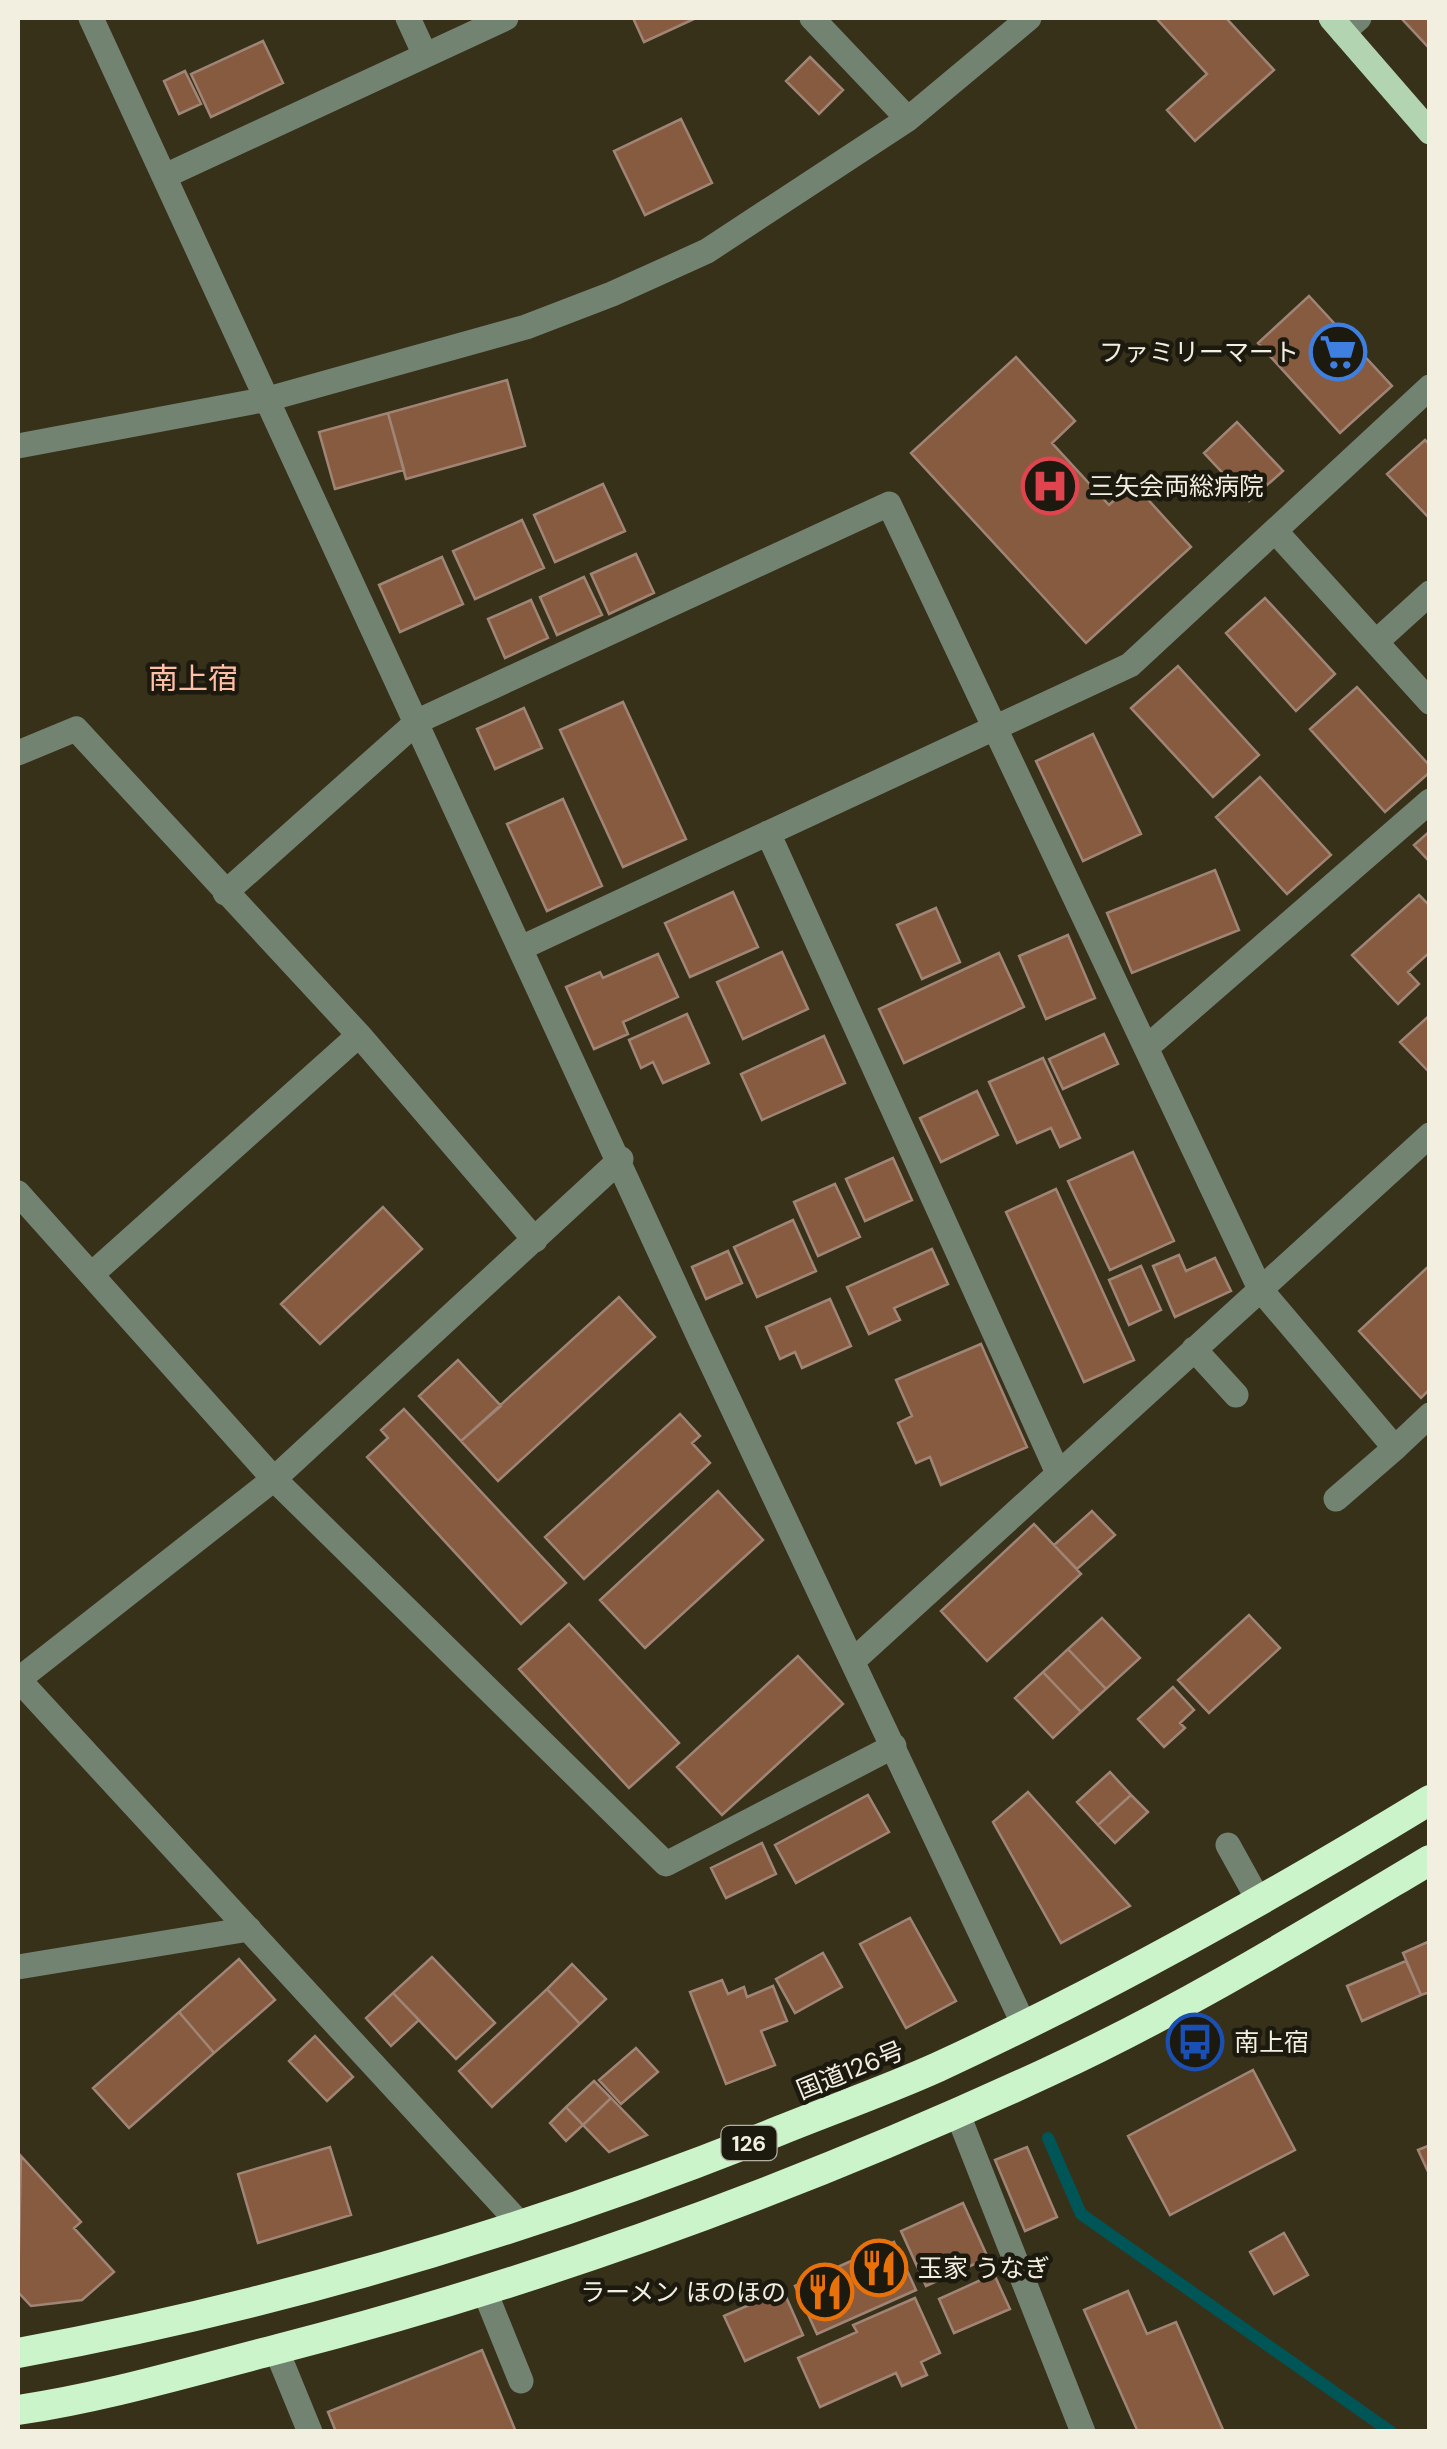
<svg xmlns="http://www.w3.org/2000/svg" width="1447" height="2449" viewBox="0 0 1447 2449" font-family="'DM Sans','Noto Sans JP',sans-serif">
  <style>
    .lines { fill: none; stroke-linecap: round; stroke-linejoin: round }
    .stream { stroke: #005556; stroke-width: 12 }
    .building { fill: #865b40; stroke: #a08576; stroke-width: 2.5 }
    .minor { stroke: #738372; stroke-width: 25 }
    .major { stroke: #b3d4b1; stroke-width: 25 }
    .highway { stroke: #ccf4ca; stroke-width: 30 }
    .labels { text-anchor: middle; stroke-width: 9; stroke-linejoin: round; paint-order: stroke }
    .shield { fill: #1c190f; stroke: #b2afa1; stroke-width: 2.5 }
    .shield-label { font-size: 22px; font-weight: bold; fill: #f2efe0 }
    .poi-label { font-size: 25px; fill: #f2efe0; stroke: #1c190f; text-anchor: start }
    .street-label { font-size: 25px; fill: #f2efe0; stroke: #1c190f }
    .quarter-label { font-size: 30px; fill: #ffc0a8; stroke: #1c190f }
  </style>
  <rect width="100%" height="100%" fill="#383119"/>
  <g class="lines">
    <path class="stream" d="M1048,2138L1081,2214L1391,2432"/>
  </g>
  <path class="building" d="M633,18H696L644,42Z
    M1156,18H1226L1274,70L1195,141L1167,110L1207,74Z
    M1401,18H1430V49Z
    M263,41L283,83L211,117L191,74Z
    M810,57L843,90L819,114L786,81Z
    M185,71L201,104L179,114L164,81Z
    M681,119L712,183L645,215L614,151Z
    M1309,296L1392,386L1340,433L1258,343Z
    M1016,357L1075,421L1052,443L1109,505L1133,483L1191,547L1086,643L911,453Z
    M507,380L525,446L406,479L388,413Z
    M388,413L404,470L335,489L319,432Z
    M1237,422L1283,471L1249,501L1204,453Z
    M1425,440L1430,445V519L1387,474Z
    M603,484L625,531L555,562L534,515Z
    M522,520L544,568L475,599L453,551Z
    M636,554L654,593L609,614L591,574Z
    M442,557L463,604L400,632L379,585Z
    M584,577L602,615L557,635L540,597Z
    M1265,598L1335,674L1296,711L1226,633Z
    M531,600L548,638L505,658L488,619Z
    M1178,666L1259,755L1213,797L1131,708Z
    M1357,687L1430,766V772L1385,812L1310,729Z
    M623,702L686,839L623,867L560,730Z
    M524,708L542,748L495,769L477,729Z
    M1093,734L1141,834L1083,861L1036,761Z
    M1260,777L1331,855L1287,894L1216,817Z
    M563,799L602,886L547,911L507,824Z
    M1430,831V862L1414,845Z
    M1215,870L1239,930L1132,973L1107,913Z
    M733,892L758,947L690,977L665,923Z
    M1419,895L1430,906V952L1408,972L1419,984L1398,1004L1352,955Z
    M936,908L960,962L922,979L897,925Z
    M1068,935L1095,998L1046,1019L1019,956Z
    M782,952L808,1009L743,1039L717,982Z
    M999,953L1024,1007L904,1063L879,1009Z
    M658,954L678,997L623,1022L628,1034L594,1049L566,987L600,972L603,978Z
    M687,1014L709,1063L663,1083L653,1062L641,1068L629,1040Z
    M1430,1015V1073L1400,1042Z
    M1104,1034L1118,1064L1063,1089L1049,1059Z
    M824,1036L845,1083L762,1120L741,1074Z
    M1043,1058L1080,1138L1060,1147L1051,1128L1017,1143L989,1082Z
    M977,1091L998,1135L941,1162L920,1118Z
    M1133,1152L1174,1241L1110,1270L1068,1181Z
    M893,1158L912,1200L865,1221L846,1179Z
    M835,1184L860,1237L818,1256L794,1202Z
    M1056,1189L1134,1360L1084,1382L1006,1212Z
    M383,1207L422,1249L320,1344L281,1304Z
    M793,1220L816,1271L757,1297L734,1247Z
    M932,1249L948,1284L894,1308L900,1320L869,1334L847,1287Z
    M728,1251L742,1283L706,1299L692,1267Z
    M1179,1255L1186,1271L1215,1258L1231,1291L1175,1317L1153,1266Z
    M1430,1265V1389L1421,1398L1359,1331Z
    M1141,1266L1161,1310L1129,1325L1109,1280Z
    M619,1297L655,1337L498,1481L461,1441Z
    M830,1299L851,1346L802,1368L795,1352L780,1359L766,1327Z
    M981,1344L1027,1447L941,1485L930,1457L916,1463L898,1423L912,1416L896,1380Z
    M458,1360L501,1406L461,1441L419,1396Z
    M404,1409L566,1583L521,1624L367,1457L388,1438L381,1430Z
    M680,1414L700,1436L692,1443L710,1463L584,1579L545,1537Z
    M718,1491L763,1540L645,1648L600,1600Z
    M1092,1511L1115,1535L1077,1569L1054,1545Z
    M1034,1524L1081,1574L987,1661L941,1611Z
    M1249,1615L1280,1648L1209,1713L1178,1680Z
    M1102,1618L1140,1658L1106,1689L1068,1649Z
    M569,1624L679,1743L629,1788L519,1669Z
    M1068,1649L1106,1689L1081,1712L1043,1672Z
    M798,1656L843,1704L722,1815L677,1767Z
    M1043,1672L1081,1712L1053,1738L1015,1698Z
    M1173,1687L1194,1710L1180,1723L1185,1728L1164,1747L1138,1719Z
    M1110,1772L1131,1795L1098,1825L1077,1802Z
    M1028,1792L1130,1906L1061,1943L993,1822Z
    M868,1795L889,1832L796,1883L775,1845Z
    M1131,1795L1148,1812L1115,1843L1098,1825Z
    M762,1843L776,1874L726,1898L711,1868Z
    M910,1918L956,2001L906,2028L860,1944Z
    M1430,1941V1992L1421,1995L1403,1953Z
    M823,1953L842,1987L795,2013L776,1979Z
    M432,1957L495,2023L456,2059L393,1993Z
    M239,1959L275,2000L214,2053L179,2012Z
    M1406,1961L1421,1995L1362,2021L1347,1986Z
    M572,1964L606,1999L580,2024L547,1989Z
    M722,1980L728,1994L744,1987L747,1997L773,1986L787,2021L761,2031L775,2065L726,2084L690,1992Z
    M547,1989L580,2024L492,2107L459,2071Z
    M393,1993L419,2020L391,2046L366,2018Z
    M179,2012L214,2053L129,2128L93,2088Z
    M315,2036L353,2077L327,2101L289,2061Z
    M636,2048L658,2072L621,2104L599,2080Z
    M1253,2070L1295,2150L1170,2215L1128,2136Z
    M594,2081L611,2098L583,2125L566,2107Z
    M611,2098L647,2135L609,2152L583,2125Z
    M566,2107L583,2125L566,2141L550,2123Z
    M1430,2145V2176L1418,2150Z
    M330,2147L351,2215L258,2243L238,2174Z
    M1027,2147L1057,2217L1025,2231L995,2160Z
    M21,2156L81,2222L74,2228L114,2272L82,2300L31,2306L18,2292Z
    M963,2203L988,2258L926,2286L901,2231Z
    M1284,2233L1308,2275L1274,2294L1250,2252Z
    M894,2242L916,2290L817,2334L795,2286Z
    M994,2274L1010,2309L954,2333L939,2299Z
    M783,2290L803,2335L745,2361L724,2316Z
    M1128,2291L1147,2334L1176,2322L1224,2432H1138L1084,2310Z
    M915,2298L940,2353L921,2362L927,2375L902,2386L896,2373L820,2407L798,2358L857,2332L853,2325Z
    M482,2350L516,2432H336L328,2412Z"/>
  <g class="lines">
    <path class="minor" d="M91,18L700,1339L1024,2025
      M408,18L425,55
      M812,18L908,119
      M1343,32L1359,18
      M165,176L506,18
      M18,446L268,399L526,327L612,294L707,251L908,119L1029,18
      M1276,532L1430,702
      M1376,642L1430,593
      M18,753L76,729L359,1035L535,1240
      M768,833L1058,1473
      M225,893L418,721L889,504L1260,1289L1395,1448L1430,1415
      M523,947L1130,665L1430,387
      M1146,1048L1430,801
      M18,1193L274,1479L666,1864L894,1746
      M92,1274L359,1035
      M1194,1349L1236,1395
      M1336,1499L1395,1448
      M854,1660L1430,1135
      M18,1679L522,2226
      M18,1680L274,1479L621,1159
      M1228,1845L1259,1901
      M18,1967L249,1929
      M957,2112L1083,2432
      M485,2292L521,2381
      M276,2349L310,2432"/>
    <path class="major" d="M1331,18L1430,132"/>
    <path class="highway" d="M18,2353C279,2305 535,2229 781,2130C833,2109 887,2090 938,2067C1107,1989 1271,1897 1430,1800
      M18,2410C106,2397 192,2371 278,2349C543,2281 800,2187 1048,2072C1180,2011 1304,1935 1430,1860"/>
  </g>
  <defs>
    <g id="supermarket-ring" transform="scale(2.875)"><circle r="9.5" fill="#1c190f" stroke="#3f7fe0" stroke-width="1.5"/><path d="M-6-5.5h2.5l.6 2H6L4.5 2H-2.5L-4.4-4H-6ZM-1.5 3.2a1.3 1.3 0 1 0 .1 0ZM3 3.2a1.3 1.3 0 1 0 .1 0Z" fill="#3f7fe0"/></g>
    <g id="hospital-ring" transform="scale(2.875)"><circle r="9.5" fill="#1c190f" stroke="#e0444e" stroke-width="1.5"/><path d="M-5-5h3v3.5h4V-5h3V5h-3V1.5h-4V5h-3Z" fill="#e0444e"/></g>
    <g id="bus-ring" transform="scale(2.875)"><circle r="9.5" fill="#1c190f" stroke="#1a4fb4" stroke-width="1.5"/><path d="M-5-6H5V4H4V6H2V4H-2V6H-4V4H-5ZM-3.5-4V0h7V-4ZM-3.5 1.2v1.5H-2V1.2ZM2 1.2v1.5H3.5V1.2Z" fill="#1a4fb4"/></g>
    <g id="restaurant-ring" transform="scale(2.875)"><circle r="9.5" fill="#1c190f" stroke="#e8710a" stroke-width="1.5"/><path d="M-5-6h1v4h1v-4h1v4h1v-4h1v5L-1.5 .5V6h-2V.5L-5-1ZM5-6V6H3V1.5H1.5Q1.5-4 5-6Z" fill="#e8710a"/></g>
  </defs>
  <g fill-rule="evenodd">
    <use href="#supermarket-ring" x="1338" y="352"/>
    <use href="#hospital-ring" x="1050" y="486"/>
    <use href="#bus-ring" x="1195" y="2042"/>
    <use href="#restaurant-ring" x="879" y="2268"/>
    <use href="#restaurant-ring" x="825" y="2292"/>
  </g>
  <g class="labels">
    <rect class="shield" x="721.5" y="2126" width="55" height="34" rx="8"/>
    <g class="shield-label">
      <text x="749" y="2151">126</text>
    </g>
    <g class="poi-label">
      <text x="1299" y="361" text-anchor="end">ファミリーマート</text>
      <text x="1089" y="495">三矢会両総病院</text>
      <text x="1234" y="2051">南上宿</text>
      <text x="918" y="2277">玉家 うなぎ</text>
      <text x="786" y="2301" text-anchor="end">ラーメン ほのほの</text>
    </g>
    <g class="street-label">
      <text transform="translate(850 2070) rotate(-22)" y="9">国道126号</text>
    </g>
    <g class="quarter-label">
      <text x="193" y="689">南上宿</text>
    </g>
  </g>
  <rect width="1447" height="2449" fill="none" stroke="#f2efe0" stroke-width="40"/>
</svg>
